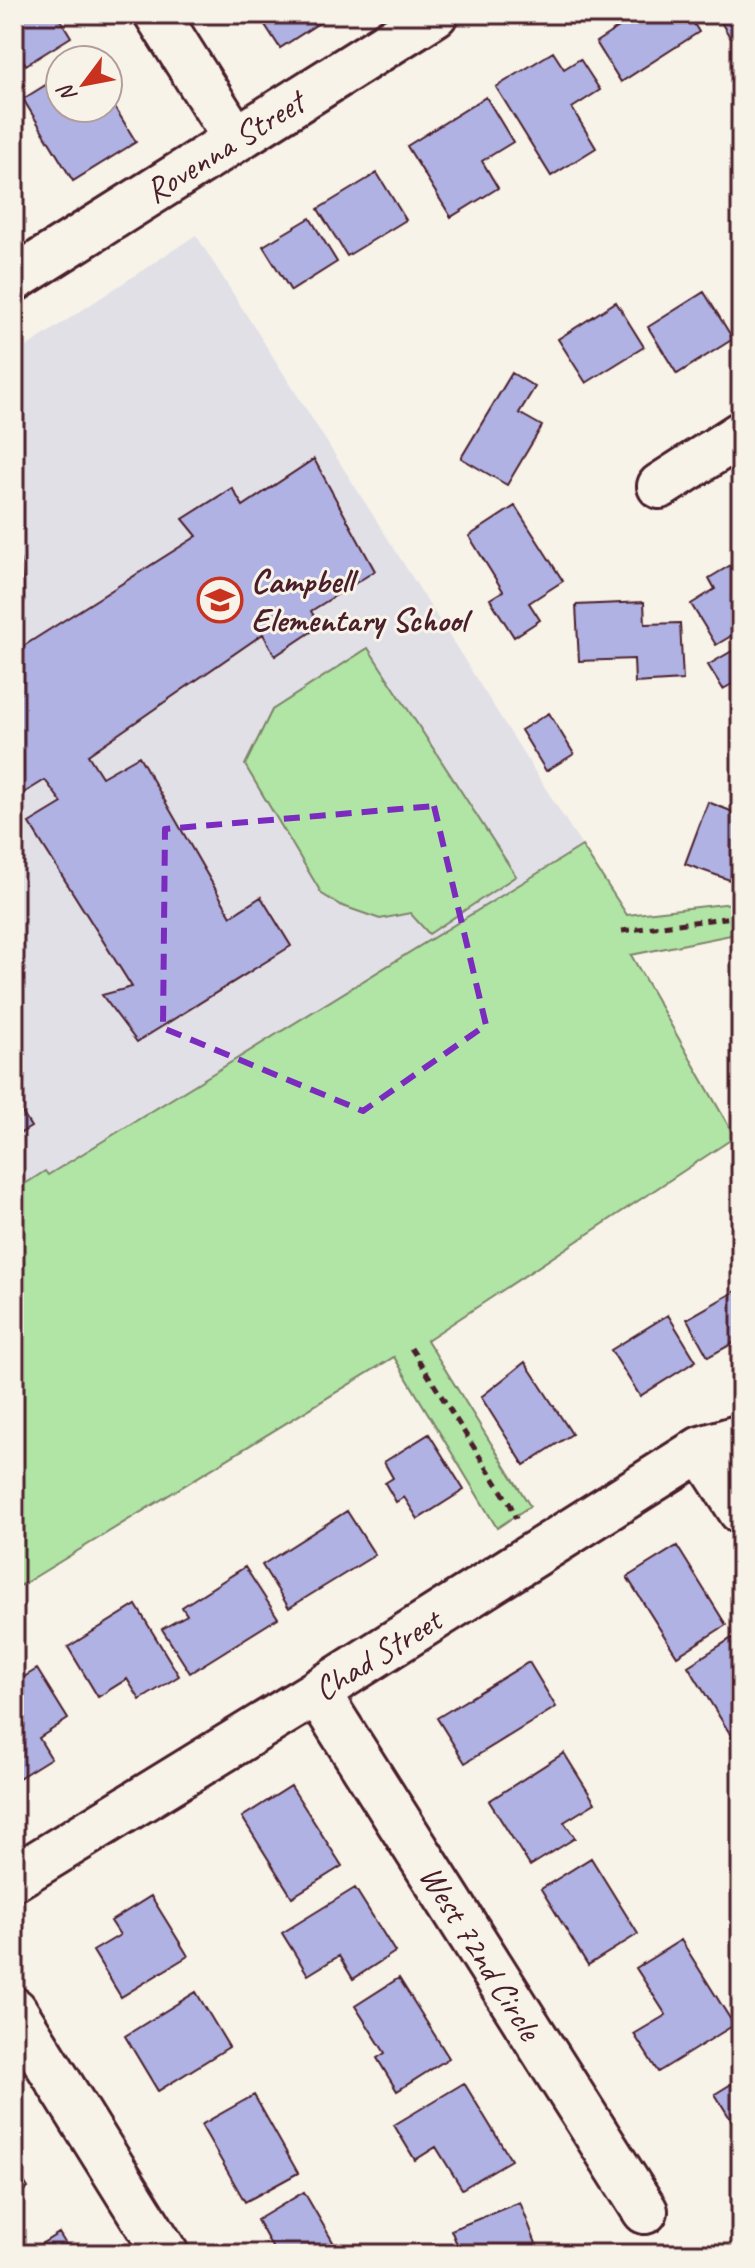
<svg xmlns="http://www.w3.org/2000/svg" width="755" height="2268" viewBox="0 0 755 2268" font-family="Caveat,sans-serif">
  <style>
    .built { fill: #e2e0e7 }
    .green { fill: #b0e5a6; stroke: #7d8268; stroke-width: 2 }
    .building { fill: #b0b2e4; stroke: #4a1f2b; stroke-width: 2 }
    .lines { fill: none; stroke-linecap: round; stroke-linejoin: round }
    .minor-casing { stroke: #4a1f2b; stroke-width: 50 }
    .path { stroke: #4a1f2b; stroke-width: 5; stroke-dasharray: 8 6; stroke-linecap: butt }
    .minor { stroke: #f7f3e8; stroke-width: 44 }
    .marked { fill: none; stroke: #7b2cbf; stroke-width: 6; stroke-dasharray: 16 10; stroke-linejoin: round }
    .labels { text-anchor: middle; stroke-width: 6; stroke-linejoin: round; paint-order: stroke }
    .street-label { font-size: 34px; fill: #4a1f2b; stroke: #f7f3e8 }
    .poi-label { font-size: 34px; font-weight: bold; fill: #4a1f2b; stroke: #f7f3e8; text-anchor: start }
  </style>
  <rect width="100%" height="100%" fill="#f7f3e8"/>
  <filter id="ink" filterUnits="userSpaceOnUse"><feTurbulence type="fractalNoise" baseFrequency=".0125" numOctaves="2"/><feDisplacementMap in="SourceGraphic" scale="16" xChannelSelector="R" yChannelSelector="G"/><feConvolveMatrix kernelMatrix="1 2 1 2 8 2 1 2 1" color-interpolation-filters="sRGB"/></filter>
  <g filter="url(#ink)">
    <path class="built" d="M196,235L582,846L14,1196V355Z"/>
    <path class="green" d="M368,648L516,876L429,934L410,913L380,919L340,905L322,894L245,765L272,710Z
      M582,846L627,915L741,902V933L631,955L735,1137L427,1340L530,1506L497,1528L394,1357L17,1588L14,1584V1191L45,1171L48,1175Z"/>
    <path class="building" d="M14,14H57L71,37L26,65L14,46Z
      M258,14H333L280,48Z
      M639,14H688L699,32L621,82L596,42Z
      M716,14H741V30L730,37Z
      M553,52L564,69L580,59L600,90L572,108L596,148L551,176L496,87Z
      M60,76V108H108V96L136,142L73,181L23,99Z
      M486,97L513,142L482,161L498,188L451,217L407,146Z
      M377,173L406,220L347,256L318,209Z
      M310,218L337,262L291,291L263,246Z
      M704,292L733,339L677,374L648,327Z
      M616,302L644,347L586,383L558,339Z
      M512,373L535,387L519,413L542,426L507,485L461,458Z
      M314,459L375,571L311,611L320,626L275,656L263,634L88,755L102,777L139,756L231,916L261,897L291,946L137,1042L102,995L132,987L29,823L62,803L45,780L14,799V652L197,536L183,519L232,488L243,506Z
      M515,506L563,581L529,603L540,620L514,637L490,599L503,591L469,536Z
      M741,559V630L716,645L691,604L715,589L709,578Z
      M20,560L24,602L14,614V561Z
      M644,602L645,624L680,623L683,680L635,683L634,659L579,661L576,605Z
      M739,647L741,679L723,689L708,665Z
      M549,713L574,754L546,771L521,730Z
      M708,802L741,815V884L685,864Z
      M14,1100L31,1127L14,1137Z
      M741,1288V1348L737,1341L708,1357L687,1319Z
      M668,1315L696,1361L640,1396L611,1350Z
      M525,1362L572,1434L524,1465L481,1397Z
      M429,1434L464,1490L418,1519L404,1497L396,1502L385,1483L393,1478L384,1462Z
      M347,1511L375,1555L289,1608L262,1565Z
      M677,1546L726,1625L677,1656L627,1577Z
      M245,1567L278,1618L190,1673L162,1629L187,1615L182,1607Z
      M136,1605L179,1676L140,1700L127,1679L98,1697L68,1647Z
      M732,1638L741,1652V1742L737,1745L688,1666Z
      M529,1662L556,1707L465,1763L437,1718Z
      M37,1669L68,1719L39,1738L51,1758L14,1781V1683Z
      M564,1753L595,1803L564,1822L575,1838L530,1866L489,1801Z
      M291,1786L342,1866L292,1897L242,1817Z
      M591,1858L638,1934L588,1965L541,1889Z
      M355,1888L395,1952L353,1979L339,1956L308,1975L282,1933Z
      M151,1896L188,1956L121,1997L93,1951L120,1935L111,1921Z
      M681,1940L734,2025L658,2072L634,2034L666,2015L636,1968Z
      M399,1978L449,2058L397,2091L377,2058L385,2053L355,2006Z
      M196,1992L229,2047L158,2091L125,2036Z
      M741,2078V2136L715,2094Z
      M464,2083L511,2160L462,2189L436,2147L415,2160L394,2125Z
      M254,2095L298,2173L245,2202L201,2125Z
      M14,2166L28,2188L14,2197Z
      M304,2192L340,2254H276L257,2220Z
      M520,2202L540,2254H461L451,2230Z
      M59,2233L72,2254H25Z"/>
    <g class="lines">
      <g class="minor-casing">
        <path id="minor" d="M157,14L235,138
          M14,279L435,14
          M660,486L741,434
          M701,1449L741,1511
          M317,1692L645,2211
          M14,1878L317,1692L701,1449L741,1437
          M14,2010L166,2254"/>
      </g>
      <path class="path" d="M622,931L741,916
        M411,1348L511,1506L516,1519"/>
      <use href="#minor" class="minor"/>
    </g>
  </g>
  <path class="marked" d="M434,806L486,1025L363,1111L163,1028L165,829Z"/>
  <defs>
    <g id="school-ring" transform="scale(2.3)"><circle r="9.5" fill="#f7f3e8" stroke="#c8321e" stroke-width="1.5"/><path d="M0-5L7-2L0 1L-7-2ZM-4 1L0 2.5L4 1V4Q0 6-4 4Z" fill="#c8321e"/></g>
  </defs>
  <g fill-rule="evenodd">
    <use href="#school-ring" x="220" y="600"/>
  </g>
  <g class="labels">
    <g class="street-label">
      <text transform="translate(224 146) rotate(-32)" y="12">Rovenna Street</text>
      <text transform="translate(377 1654) rotate(-32)" y="12">Chad Street</text>
      <text transform="translate(481 1952) rotate(58)" y="12">West 72nd Circle</text>
    </g>
    <g class="poi-label">
      <text x="251" y="592">Campbell<tspan x="251" dy="39">Elementary School</tspan></text>
    </g>
  </g>
  <rect width="755" height="2268" fill="none" stroke="#f7f3e8" stroke-width="48"/>
  <rect x="24" y="24" width="707" height="2220" fill="none" stroke="#4a1f2b" stroke-width="3" filter="url(#ink)"/>
  <g transform="translate(84 84) rotate(238)"><circle r="38" fill="#f7f3e8" stroke="#b29e9c" stroke-width="2"/>
  <path d="M0-6L14 30L0 20L-14 30Z" fill="#c8321e"/>
  <text y="-12" font-size="22" font-weight="bold" text-anchor="middle" fill="#4a1f2b">N</text>
  </g>
</svg>
